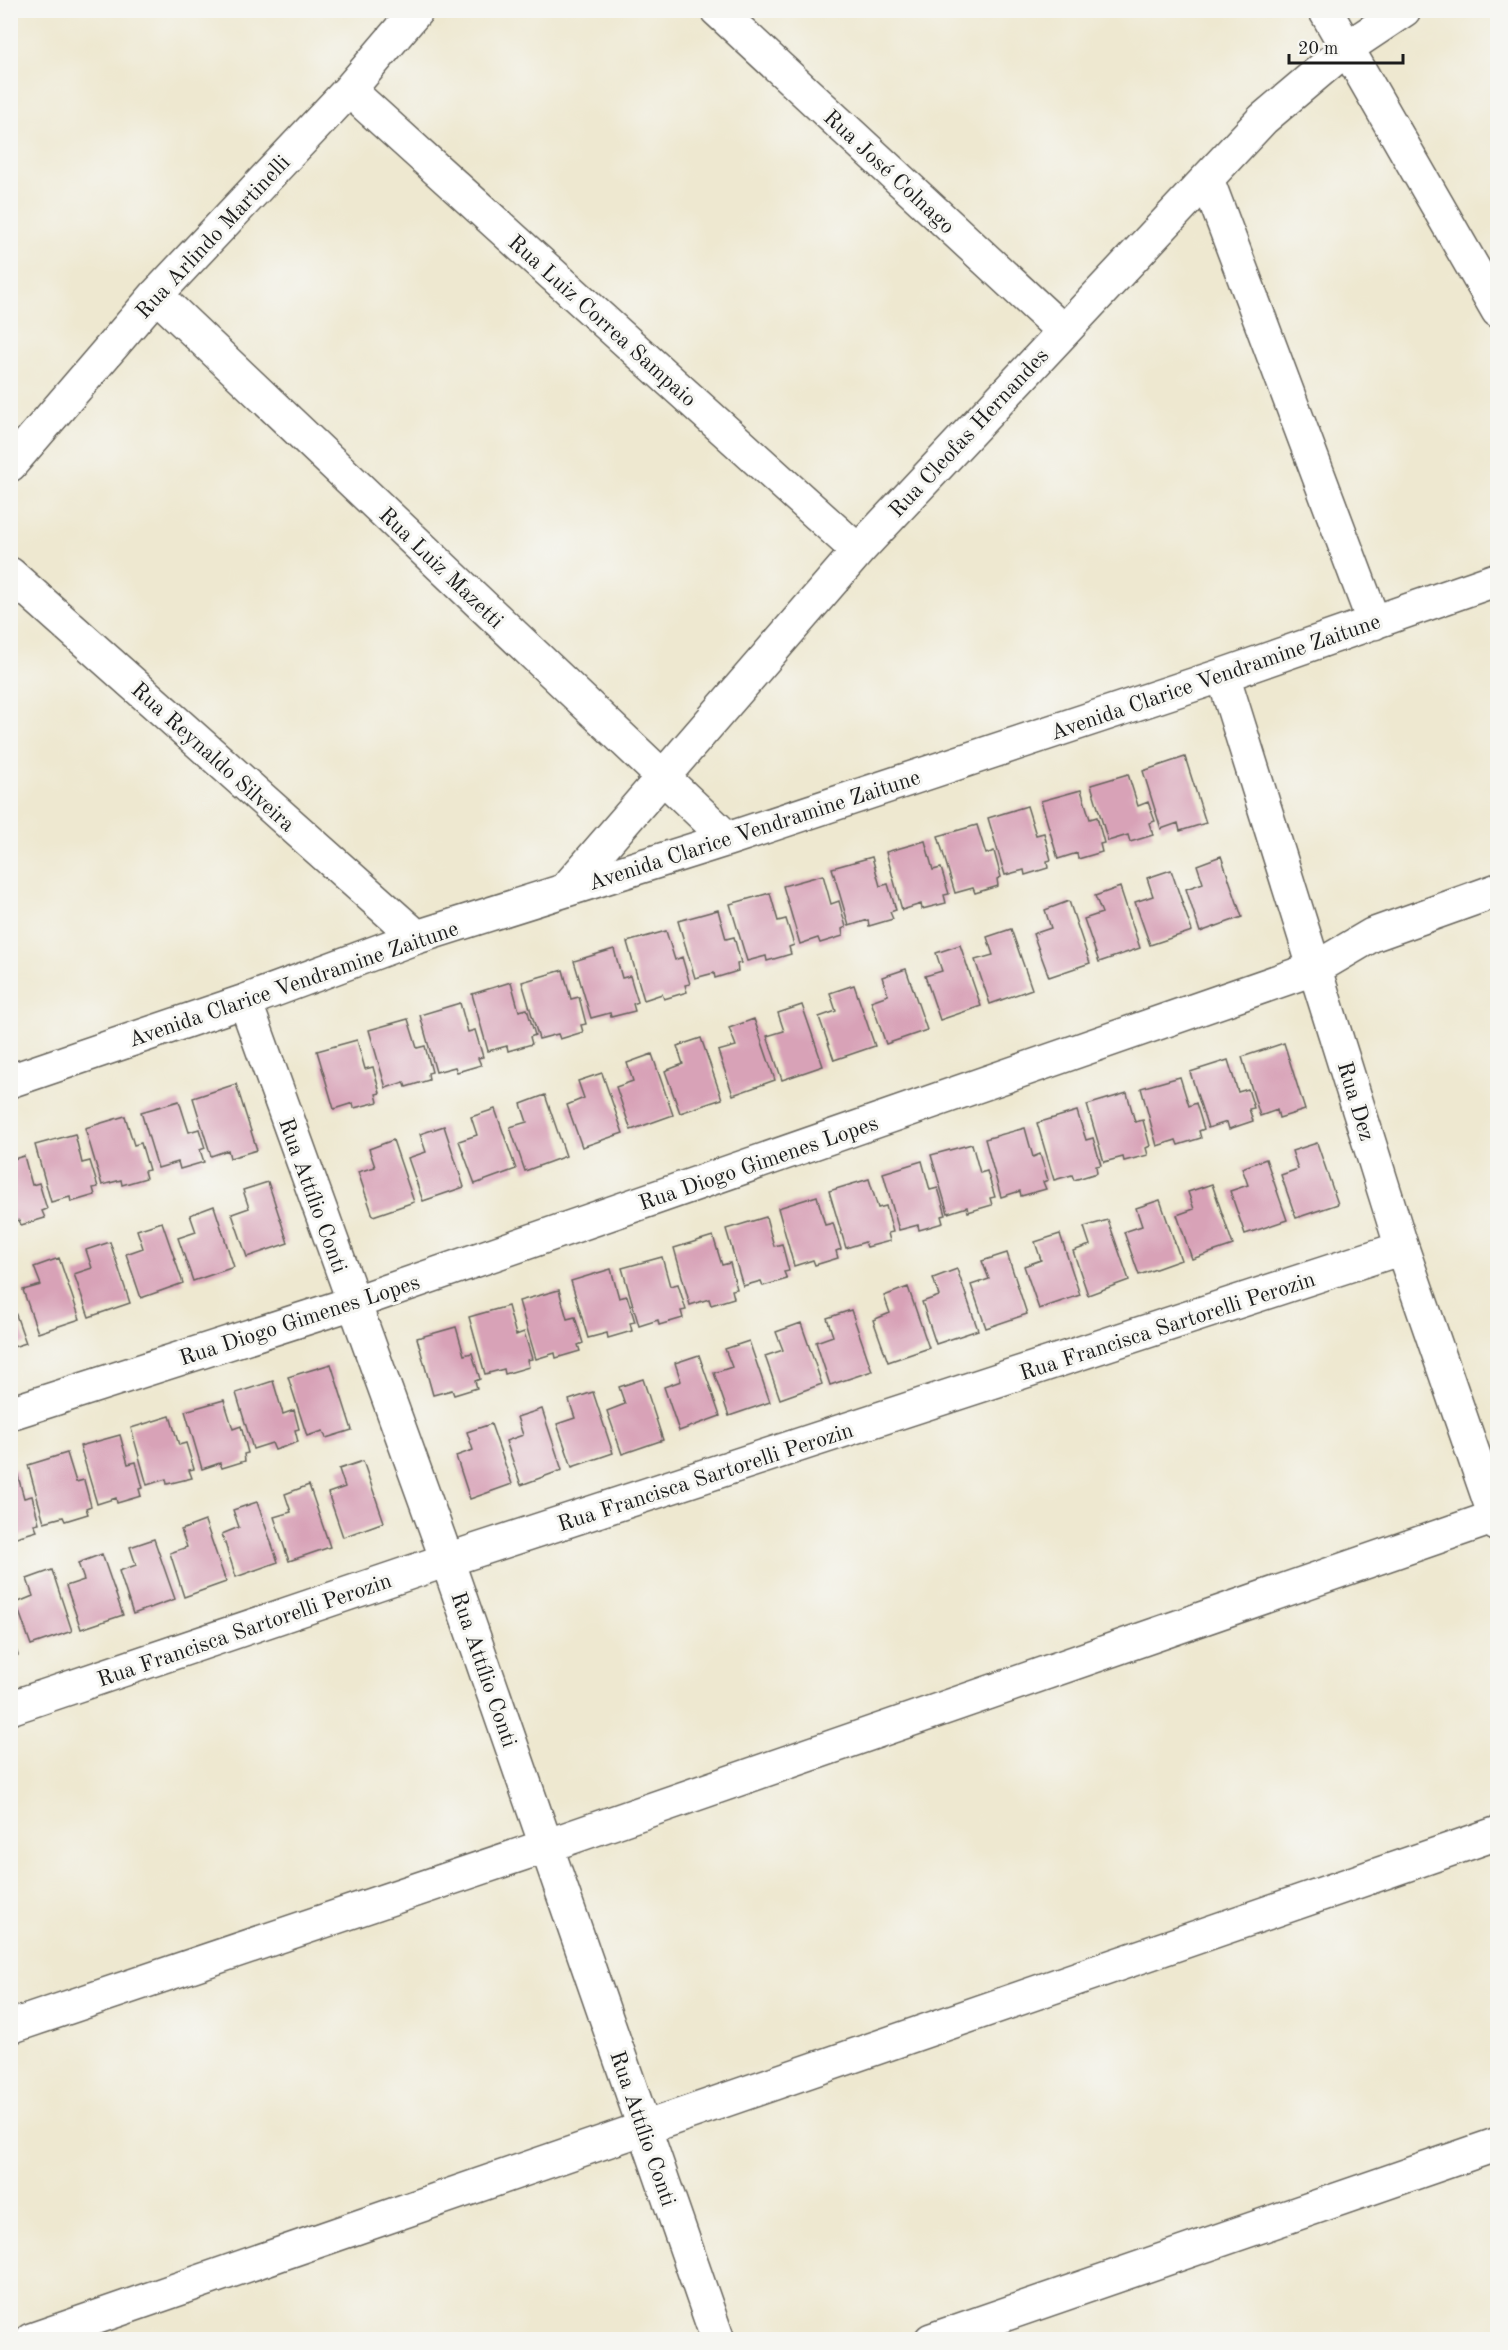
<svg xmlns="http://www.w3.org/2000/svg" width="1508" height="2350" viewBox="0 0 1508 2350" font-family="'Old Standard TT',serif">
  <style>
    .building { fill: #d8a2b7 }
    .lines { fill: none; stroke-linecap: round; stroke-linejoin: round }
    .street-casing { stroke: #66635b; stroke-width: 36 }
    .street { stroke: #fff; stroke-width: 33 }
    .labels { text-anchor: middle; stroke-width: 6; stroke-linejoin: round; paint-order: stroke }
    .street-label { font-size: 22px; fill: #1c1c1c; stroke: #f6f6f2 }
  </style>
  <rect width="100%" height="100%" fill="#f6f6f2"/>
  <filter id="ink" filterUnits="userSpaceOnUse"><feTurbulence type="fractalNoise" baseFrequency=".0167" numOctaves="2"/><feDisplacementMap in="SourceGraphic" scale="12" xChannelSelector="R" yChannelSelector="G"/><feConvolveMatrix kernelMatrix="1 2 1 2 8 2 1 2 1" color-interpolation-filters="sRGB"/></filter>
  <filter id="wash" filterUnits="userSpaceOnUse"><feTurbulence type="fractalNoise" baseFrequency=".008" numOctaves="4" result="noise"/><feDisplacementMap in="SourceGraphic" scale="24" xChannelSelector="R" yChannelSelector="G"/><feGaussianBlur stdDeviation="1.35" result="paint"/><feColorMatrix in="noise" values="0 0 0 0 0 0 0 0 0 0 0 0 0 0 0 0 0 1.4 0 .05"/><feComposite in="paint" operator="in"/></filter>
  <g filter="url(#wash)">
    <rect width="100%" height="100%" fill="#eee8d0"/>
    <g id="blocks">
      <path class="building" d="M1185,757L1206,823L1180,831L1178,823L1161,829L1143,771Z
        M1128,774L1138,806L1148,802L1155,821L1149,823L1153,835L1130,842L1128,835L1108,841L1091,785Z
        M1081,790L1090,819L1097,817L1104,843L1100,844L1102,852L1078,859L1077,853L1058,859L1041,801Z
        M1027,806L1036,835L1044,833L1051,860L1047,861L1048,868L1025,875L1024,870L1005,875L988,818Z
        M977,825L986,854L994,851L1001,877L997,879L998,886L975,893L973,888L955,893L938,836Z
        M925,841L933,870L941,868L949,894L944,895L946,903L922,909L921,904L902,910L886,852Z
        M1221,856L1242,917L1200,932L1186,889L1203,883L1197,865Z
        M872,857L880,886L888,884L896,910L890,912L893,919L869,926L868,920L849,926L832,868Z
        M1171,870L1192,931L1150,945L1135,902L1153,896L1147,878Z
        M823,875L831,904L839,901L846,927L842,929L843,936L820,943L818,938L800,944L783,886Z
        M1120,887L1140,948L1099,962L1084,919L1102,913L1095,896Z
        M770,893L778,921L786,919L794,945L789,947L791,954L767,961L766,956L747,961L730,904Z
        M1069,901L1090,963L1049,977L1033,934L1051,928L1045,910Z
        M718,910L726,939L734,937L741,963L737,964L738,971L715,978L714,973L695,978L678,921Z
        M1011,929L1032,989L990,1004L975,960L993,955L987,937Z
        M666,931L675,960L682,957L690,984L685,985L687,992L664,999L662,994L644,1000L627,942Z
        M960,945L981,1006L940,1020L925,976L942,971L936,953Z
        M614,949L622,978L630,976L638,1002L633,1004L635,1011L611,1017L610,1013L591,1018L574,961Z
        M906,969L927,1030L886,1044L871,1001L888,995L882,977Z
        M563,970L571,999L579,997L586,1024L581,1025L583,1032L560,1039L558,1034L539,1039L522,982Z
        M511,982L519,1011L527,1009L535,1035L530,1037L532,1044L508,1051L507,1046L488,1051L472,994Z
        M854,985L875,1046L834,1060L819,1017L836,1011L830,993Z
        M460,1003L468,1032L475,1030L483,1057L478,1058L481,1065L457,1072L455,1067L436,1072L420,1015Z
        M802,1005L823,1066L782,1080L767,1036L784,1031L778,1013Z
        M408,1019L417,1048L425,1046L432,1072L428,1073L429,1080L406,1087L404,1082L386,1088L369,1030Z
        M754,1019L775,1080L733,1095L718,1051L736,1046L729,1028Z
        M701,1038L722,1099L680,1113L665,1071L683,1064L677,1046Z
        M357,1040L365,1069L373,1067L380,1093L376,1094L378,1102L354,1108L353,1103L334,1109L317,1051Z
        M1284,1043L1305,1110L1279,1118L1277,1110L1260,1116L1242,1057Z
        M652,1054L673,1115L631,1130L616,1087L633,1081L627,1063Z
        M1228,1060L1238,1092L1248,1089L1254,1108L1249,1109L1253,1121L1229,1129L1227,1122L1208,1128L1190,1072Z
        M602,1073L623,1133L582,1147L567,1105L584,1098L578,1081Z
        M1180,1077L1189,1106L1196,1103L1204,1129L1199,1131L1201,1138L1178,1145L1176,1140L1157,1146L1141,1088Z
        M236,1084L257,1150L230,1158L228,1150L211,1156L193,1098Z
        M1127,1093L1135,1122L1143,1120L1150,1146L1146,1148L1148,1155L1124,1161L1123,1157L1104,1162L1087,1105Z
        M545,1095L566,1156L525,1171L510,1127L527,1122L521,1104Z
        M179,1101L189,1132L199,1129L205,1148L200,1150L204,1162L180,1169L178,1162L158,1168L141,1112Z
        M495,1109L516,1169L475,1184L459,1141L477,1135L471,1117Z
        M1077,1111L1086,1140L1093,1138L1101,1165L1096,1166L1097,1173L1074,1180L1072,1175L1054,1180L1037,1123Z
        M125,1116L134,1145L141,1143L149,1170L144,1171L146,1178L122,1185L121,1180L102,1185L85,1128Z
        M444,1126L464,1187L423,1201L408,1158L426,1152L420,1134Z
        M1025,1128L1033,1157L1040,1154L1048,1180L1043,1182L1046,1189L1021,1196L1020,1191L1001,1197L985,1139Z
        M75,1134L82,1163L90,1161L98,1187L93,1188L95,1195L71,1202L70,1197L51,1202L35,1145Z
        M393,1140L414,1202L373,1216L358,1172L375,1167L369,1149Z
        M1317,1143L1338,1204L1296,1218L1281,1175L1298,1169L1292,1151Z
        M972,1144L980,1173L987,1171L995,1197L990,1198L992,1205L968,1212L967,1207L948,1213L931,1155Z
        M24,1156L32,1185L39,1183L47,1209L42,1211L45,1218L21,1225L19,1220L10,1222V1160Z
        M1266,1159L1287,1220L1245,1234L1230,1191L1248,1185L1242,1168Z
        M922,1161L930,1190L938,1188L946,1215L941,1216L943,1223L919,1230L918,1225L899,1230L883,1173Z
        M869,1179L878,1208L886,1206L893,1232L888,1233L890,1241L867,1247L865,1242L846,1248L829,1191Z
        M268,1182L288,1243L247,1257L232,1214L249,1208L243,1190Z
        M1212,1184L1233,1245L1192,1259L1177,1215L1194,1209L1188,1192Z
        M817,1196L825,1225L833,1223L841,1249L836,1251L838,1258L815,1265L813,1260L794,1266L778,1208Z
        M1160,1200L1181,1260L1139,1275L1124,1232L1142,1226L1136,1208Z
        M214,1206L234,1267L193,1281L178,1238L196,1232L190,1215Z
        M766,1217L774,1246L782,1244L789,1271L784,1272L787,1279L763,1286L761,1281L743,1286L726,1229Z
        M1108,1220L1129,1280L1088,1295L1073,1251L1090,1245L1084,1227Z
        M162,1222L183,1283L141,1298L126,1254L143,1248L137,1230Z
        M1060,1234L1080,1295L1039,1309L1024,1266L1041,1260L1035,1242Z
        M713,1236L722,1265L730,1263L737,1289L732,1290L734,1298L711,1305L709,1299L690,1305L674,1248Z
        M110,1242L130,1303L89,1317L74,1274L92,1268L86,1250Z
        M1007,1253L1027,1314L986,1328L971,1285L989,1279L982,1261Z
        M662,1257L670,1286L678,1284L686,1310L681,1311L683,1318L659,1325L658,1320L639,1326L622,1268Z
        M59,1258L80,1319L38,1333L23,1290L41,1285L34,1267Z
        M611,1269L619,1298L627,1296L635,1322L630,1323L632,1331L608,1338L607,1333L588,1338L571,1281Z
        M957,1269L978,1330L936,1344L922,1302L939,1296L933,1278Z
        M908,1287L929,1348L888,1362L873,1320L890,1313L884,1296Z
        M559,1290L567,1319L575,1317L583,1343L578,1345L580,1351L556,1358L555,1353L536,1359L519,1301Z
        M10,1298L26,1343L10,1348Z
        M508,1306L516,1335L524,1332L532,1359L527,1360L529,1367L505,1374L504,1369L485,1374L469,1317Z
        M851,1310L872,1371L830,1385L816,1342L833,1336L827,1318Z
        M801,1323L822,1384L780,1399L765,1356L783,1350L776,1332Z
        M456,1327L464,1355L472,1353L480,1379L475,1381L477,1388L454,1395L452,1390L433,1395L417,1338Z
        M749,1341L770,1402L729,1416L714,1373L732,1367L725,1349Z
        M699,1355L720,1416L679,1431L664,1387L681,1381L675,1363Z
        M331,1364L352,1430L326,1438L323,1431L307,1436L288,1377Z
        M643,1379L663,1440L622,1454L607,1411L625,1404L619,1387Z
        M273,1381L283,1414L294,1410L299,1429L295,1430L298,1442L275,1450L272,1443L253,1449L236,1393Z
        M593,1392L613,1453L572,1467L557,1424L575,1418L569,1400Z
        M224,1400L233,1429L241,1426L248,1453L244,1454L245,1461L222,1468L220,1463L202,1469L185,1411Z
        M542,1409L562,1470L521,1485L506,1441L523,1435L517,1417Z
        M170,1416L179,1445L186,1443L194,1469L189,1470L192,1478L167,1484L166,1479L147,1485L131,1428Z
        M491,1424L512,1484L470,1499L456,1456L473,1450L467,1432Z
        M120,1435L128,1464L136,1462L143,1488L139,1489L141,1496L117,1503L116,1498L97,1504L80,1446Z
        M67,1453L76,1482L84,1480L91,1506L86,1508L88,1514L65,1521L63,1517L44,1522L28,1465Z
        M363,1461L384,1522L343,1537L328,1493L345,1487L339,1469Z
        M16,1469L24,1498L32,1496L39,1523L34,1524L37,1531L13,1538L10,1533V1471Z
        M309,1485L330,1547L289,1561L274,1517L291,1512L285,1494Z
        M257,1502L278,1562L236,1577L222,1534L239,1527L233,1510Z
        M205,1521L226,1582L184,1597L170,1553L187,1547L181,1530Z
        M154,1539L175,1599L133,1614L119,1571L136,1565L130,1547Z
        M102,1554L123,1615L81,1629L66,1586L84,1580L78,1563Z
        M52,1570L72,1631L31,1645L16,1603L33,1596L27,1579Z
        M10,1633L18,1655L10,1658Z"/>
    </g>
  </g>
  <g filter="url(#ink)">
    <use href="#blocks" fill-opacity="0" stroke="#66635b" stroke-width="1.5"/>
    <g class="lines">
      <g class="street-casing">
        <path id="street" d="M717,10L1063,331
          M1325,10L1498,311
          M349,90L858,551
          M1207,179L1374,623
          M156,295L728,839
          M10,465L156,295L349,90L417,10
          M10,574L417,937
          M1223,675L1402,1248L1498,1525
          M566,889L858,551L1263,119L1347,48L1404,10
          M245,1001L447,1560L718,2340
          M10,1081L245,1001L417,937L728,839L1223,675L1498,579
          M10,1413L353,1303L1316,968L1372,935L1498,890
          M10,1708L447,1560L1402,1248
          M10,2027L546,1846L1495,1517
          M31,2340L1498,1833
          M931,2340L1498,2144"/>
      </g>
      <use href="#street" class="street"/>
    </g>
  </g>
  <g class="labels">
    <g class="street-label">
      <text transform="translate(890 171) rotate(43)" y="8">Rua José Colnago</text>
      <text transform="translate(212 236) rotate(-47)" y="8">Rua Arlindo Martinelli</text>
      <text transform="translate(603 320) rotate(42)" y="8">Rua Luiz Correa Sampaio</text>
      <text transform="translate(968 432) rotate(-47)" y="8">Rua Cleofas Hernandes</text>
      <text transform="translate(442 567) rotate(44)" y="8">Rua Luiz Mazetti</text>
      <text transform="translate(1215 676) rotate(-19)" y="8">Avenida Clarice Vendramine Zaitune</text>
      <text transform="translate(214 756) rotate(42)" y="8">Rua Reynaldo Silveira</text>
      <text transform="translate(754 829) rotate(-18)" y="8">Avenida Clarice Vendramine Zaitune</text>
      <text transform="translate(293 983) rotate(-19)" y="8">Avenida Clarice Vendramine Zaitune</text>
      <text transform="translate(1357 1101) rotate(73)" y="8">Rua Dez</text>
      <text transform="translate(758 1162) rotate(-19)" y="8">Rua Diogo Gimenes Lopes</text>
      <text transform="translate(314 1195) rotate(70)" y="8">Rua Attílio Conti</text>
      <text transform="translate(299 1319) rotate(-18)" y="8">Rua Diogo Gimenes Lopes</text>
      <text transform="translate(1167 1325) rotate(-18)" y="8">Rua Francisca Sartorelli Perozin</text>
      <text transform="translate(705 1476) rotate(-18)" y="8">Rua Francisca Sartorelli Perozin</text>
      <text transform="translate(244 1629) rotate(-19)" y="8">Rua Francisca Sartorelli Perozin</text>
      <text transform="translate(485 1669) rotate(71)" y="8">Rua Attílio Conti</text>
      <text transform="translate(644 2128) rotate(71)" y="8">Rua Attílio Conti</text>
    </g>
  </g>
  <rect width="1508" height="2350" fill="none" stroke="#f6f6f2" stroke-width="36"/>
  <path d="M1289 54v9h114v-9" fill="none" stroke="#1c1c1c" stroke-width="3"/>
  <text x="1298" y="54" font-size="18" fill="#1c1c1c" stroke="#f6f6f2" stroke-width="4.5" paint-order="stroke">20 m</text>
</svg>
